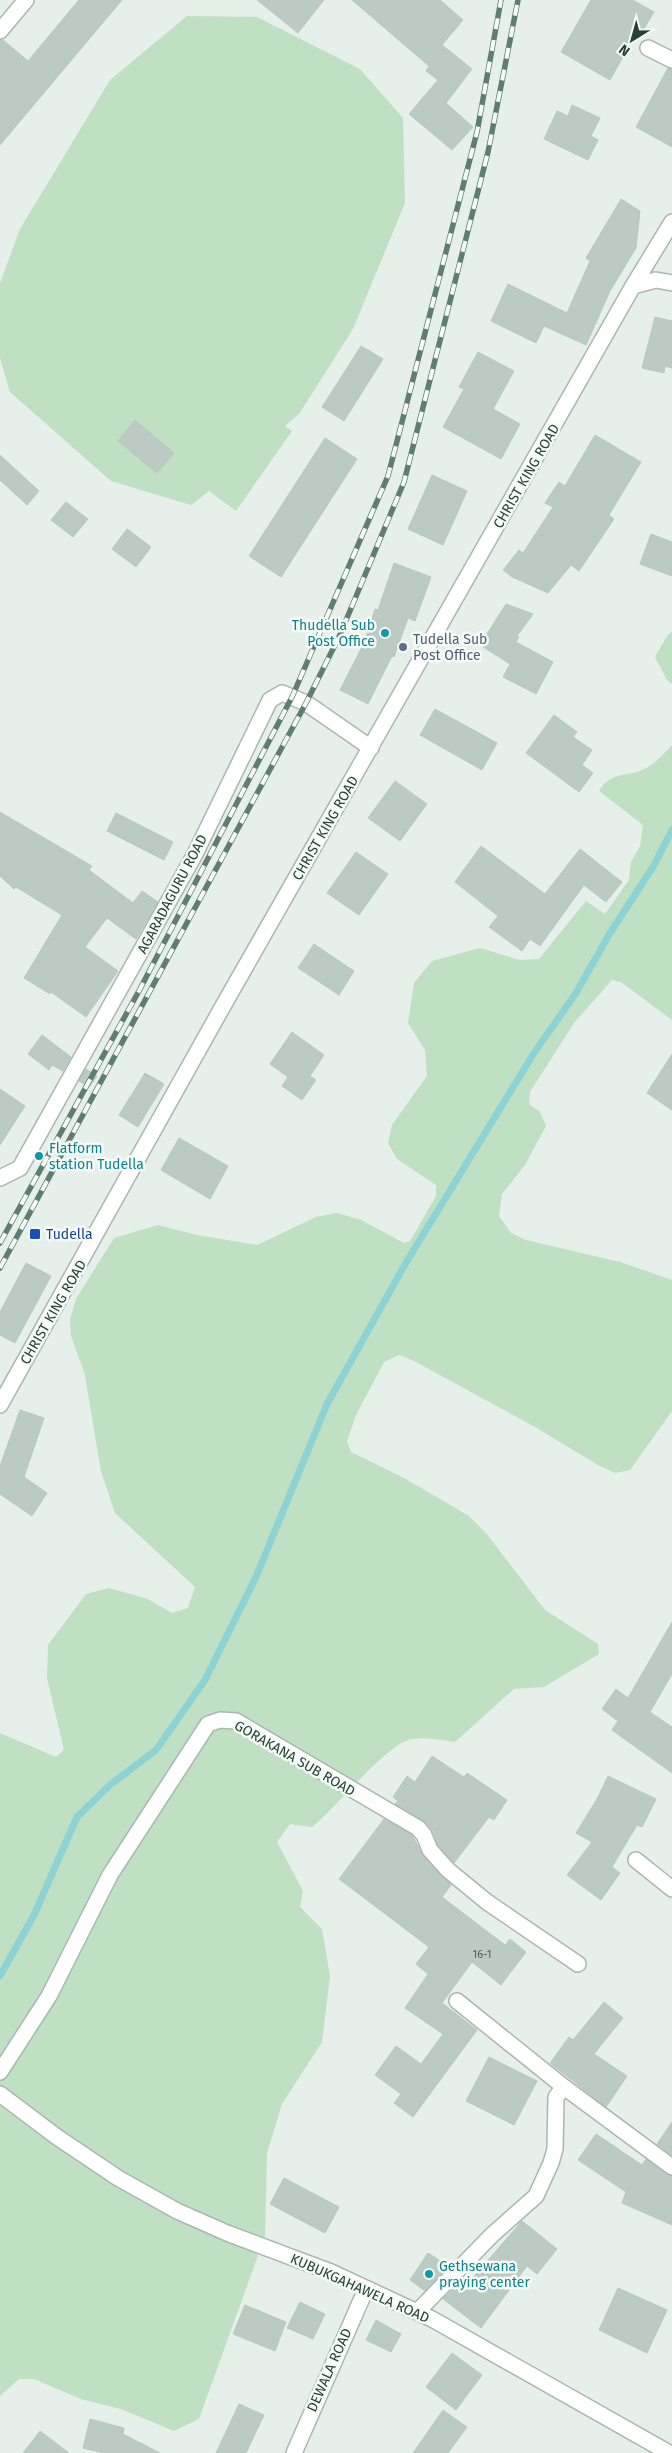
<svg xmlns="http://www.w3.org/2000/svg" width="672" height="2453" viewBox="0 0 672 2453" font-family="'Fira Sans',sans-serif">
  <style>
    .green { fill: #bfe0c3 }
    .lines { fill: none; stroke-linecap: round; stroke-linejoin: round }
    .stream { stroke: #8ed3d4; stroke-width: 7 }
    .building { fill: #bbcac2; stroke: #b8c9c0 }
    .minor-casing { stroke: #a8b8b0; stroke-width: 18 }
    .minor { stroke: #fff; stroke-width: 15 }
    .rail-casing { stroke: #5f7d71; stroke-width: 5.5 }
    .rail { stroke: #f7fbf8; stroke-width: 4; stroke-dasharray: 11; stroke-linecap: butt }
    .culture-dot { fill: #0f9aa8; stroke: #f7fbf8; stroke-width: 2 }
    .service-dot { fill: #5c6f8a; stroke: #f7fbf8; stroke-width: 2 }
    .transit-dot { fill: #1a4fb4; stroke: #f7fbf8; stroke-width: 2 }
    .labels { text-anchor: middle; stroke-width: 5; stroke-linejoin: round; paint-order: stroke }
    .number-label { font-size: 11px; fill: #4a6459 }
    .street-label { font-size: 14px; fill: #244236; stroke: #f7fbf8 }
    .culture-label { font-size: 14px; fill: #0d838f; stroke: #f7fbf8; text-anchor: start }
    .service-label { font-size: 14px; fill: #4e5e75; stroke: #f7fbf8; text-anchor: start }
    .transit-label { font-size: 14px; fill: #164399; stroke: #f7fbf8; text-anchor: start }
  </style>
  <rect width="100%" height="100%" fill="#e6efea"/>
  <path class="green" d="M187,16L257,17L360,69L403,118L405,203L353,329L299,414L285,426L292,431L236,511L209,491L191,505L111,481L10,392L0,358V283L20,229L110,80Z
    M672,631V684L667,680L655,657L667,636Z
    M672,745V1020L621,982L612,980L574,1023L530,1092L529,1104L540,1112L546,1126L525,1165L502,1194L499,1216L511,1233L526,1240L620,1262L672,1280V1411L630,1470L615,1473L598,1465L535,1427L414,1361L399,1355L384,1362L356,1415L347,1441L351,1452L404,1478L469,1516L486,1533L545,1610L598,1644L599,1654L544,1687L514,1689L455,1742C441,1740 426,1737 412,1739C389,1741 334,1810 312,1827L290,1824L277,1842L303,1891L300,1907L322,1929L330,1976L322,2042L282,2104L267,2153L265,2236L199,2419L174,2431L121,2409L81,2399L34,2379H19L0,2396V1733L56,1757L64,1750L47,1678L48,1645L86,1594L109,1588L148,1599L172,1613L188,1608L195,1587L115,1513L101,1471L85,1375L71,1336L70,1319L76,1299L114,1238L158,1225L197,1235L257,1245L316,1217L337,1213L361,1220L404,1243L410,1241L436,1196V1185L397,1159L388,1143L392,1125L427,1076L425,1050L408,1023L414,983L432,961L480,948L520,960L539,959L586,901L605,914L629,880L631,862L640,846L643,825L599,791C610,770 632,778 648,767C657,762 665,752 672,745Z"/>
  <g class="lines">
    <path class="stream" d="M0,1976L34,1915L77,1817L110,1785L156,1750L205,1680L256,1577L327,1404L407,1261L534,1053L576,993L610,933L653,867L672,830"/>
  </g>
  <path class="building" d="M79,0H122L0,145V40H3L28,61Z
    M257,0H324L298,33Z
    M352,0H440L463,20L442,45L472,69L446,103L473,127L452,150L409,114L438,80L426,71L429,66Z
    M591,0H633L654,12L642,32L638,30L610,80L561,52Z
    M668,68L672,69V147L636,127Z
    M572,105L600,118L591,136L598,140L588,160L544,139L557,111L568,116Z
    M621,199L640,211L636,248L610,291L586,345L544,326L536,343L491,321L508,284L567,313L590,261L586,258Z
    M655,317L672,321V368L665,366L664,373L642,368Z
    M361,346L383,359L344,421L322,407Z
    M478,352L514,371L493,409L520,424L501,459L443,427L464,389L459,387Z
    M135,420L174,453L157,473L118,441Z
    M595,435L641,462L609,515L614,519L579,571L571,565L548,593L512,577L503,570L519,550L523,553L553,507L545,503L559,482L565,486Z
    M325,438L357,459L281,577L249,556Z
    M0,455L39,491L27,505L0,480Z
    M432,475L467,491L443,545L408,529Z
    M66,502L88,519L73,537L51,520Z
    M127,529L151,547L136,567L112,549Z
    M651,534L672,542V576L640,564Z
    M394,563L431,577L415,621L408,618L394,657L392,656L368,704L340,690L364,643L375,609L378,610Z
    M506,604L533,614L517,636L519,637L516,642L553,662L536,694L503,677L510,664L480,645Z
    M435,709L497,743L482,770L420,735Z
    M554,715L577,732L573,737L592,750L582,765L593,773L579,792L526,753Z
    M395,781L427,804L400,841L368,818Z
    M0,812L92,866L89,870L133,903L142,891L158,902L136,939L107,918L85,947L118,971L86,1017L51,992L50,994L24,978L62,915L16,887L14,889L0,876Z
    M116,813L173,842L164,860L107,831Z
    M481,846L545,894L580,849L622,882L606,902L584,885L540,946L530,939L522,951L489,927L498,916L455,882Z
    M356,852L388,874L359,915L327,893Z
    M314,944L354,971L339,995L298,968Z
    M292,1032L324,1055L310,1076L316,1080L302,1100L282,1086L288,1077L270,1064Z
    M42,1035L71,1057L63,1071L52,1065L49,1070L28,1054Z
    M672,1054V1110L647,1093Z
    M86,1069L97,1076L89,1087L79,1081Z
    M145,1073L164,1084L138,1127L119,1115Z
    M0,1089L25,1106L0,1145Z
    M179,1138L228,1166L210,1199L161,1170Z
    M26,1263L51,1276L15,1343L0,1335V1312Z
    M20,1410L44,1418L24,1477L47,1493L32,1516L0,1494V1466Z
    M672,1622V1674L650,1712L672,1727V1773L612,1730L618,1721L602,1709L616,1689L628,1698Z
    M432,1756L464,1777L467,1773L507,1800L494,1820L489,1817L454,1863L438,1845L433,1831L425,1822L395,1804L398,1801L393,1797L407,1776L415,1782Z
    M608,1776L656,1799L642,1827L637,1825L612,1867L620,1873L601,1900L567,1875L592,1842L576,1833L597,1799Z
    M384,1819L412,1835L423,1856L451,1885L442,1897L505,1945L510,1939L526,1952L501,1985L472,1962L442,2003L477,2030L413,2117L394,2103L401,2094L375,2075L396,2046L421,2064L443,2034L405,2008L428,1974L416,1964L429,1947L339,1879Z
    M604,2002L623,2018L594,2054L627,2076L606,2107L550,2063L569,2037L573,2040Z
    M489,2057L537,2081L514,2125L466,2101Z
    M672,2122V2155L657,2144Z
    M596,2134L642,2165L646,2159L672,2176V2225L622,2203L626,2192L578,2160Z
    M284,2178L339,2207L325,2233L270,2204Z
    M522,2221L557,2249L537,2274L527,2266L481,2328L443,2299L464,2277L470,2281Z
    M428,2253L448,2266L425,2291L410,2280Z
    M618,2288L667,2310L647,2353L599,2330Z
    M300,2302L325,2314L313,2339L287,2328Z
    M245,2305L286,2322L275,2351L233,2334Z
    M376,2320L401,2334L391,2352L366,2340Z
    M452,2353L482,2375L456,2410L426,2387Z
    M239,2404L264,2415L246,2453H216Z
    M443,2410L467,2427L448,2453H413Z
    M90,2419L124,2428L123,2434L160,2453H104L83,2448Z
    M40,2431L69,2453H23Z"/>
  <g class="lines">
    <g class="minor-casing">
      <path id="minor" d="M0,31L26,0
        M648,48L672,60
        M633,286L672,222
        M0,1178L20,1168L195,854L270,700L282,693L306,703L371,748
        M0,1405L223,1006L633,286L656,280L672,283
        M636,1860L672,1889
        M457,2001L564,2087L672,2167
        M0,2072L49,1996L110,1875L208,1724L220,1720L236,1721L418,1828L424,1835L430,1850L448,1870L487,1902L578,1964
        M0,2094L57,2137L118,2178L177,2211L227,2233L331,2272L432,2319L669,2453
        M417,2312L492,2235L536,2196L551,2163L555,2149L556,2097L564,2087
        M294,2453L366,2289"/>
    </g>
    <use href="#minor" class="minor"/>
    <g class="rail-casing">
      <path id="rail" d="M0,1243L140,989L292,697L388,476L477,132L501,0
        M0,1268L306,703L339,637L404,482L488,152L518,0"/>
    </g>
    <use href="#rail" class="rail"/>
  </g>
  <g class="culture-dot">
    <circle cx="385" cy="633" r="5"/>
    <circle cx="39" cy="1156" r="5"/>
    <circle cx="429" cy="2274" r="5"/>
  </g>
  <circle class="service-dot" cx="403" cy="647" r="5"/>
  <rect class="transit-dot" x="29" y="1228" width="12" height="12" rx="2.5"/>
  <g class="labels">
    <g class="number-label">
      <text x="482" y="1958">16-1</text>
    </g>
    <g class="street-label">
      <text transform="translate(526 476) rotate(-60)" y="5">CHRIST KING ROAD</text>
      <text transform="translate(325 828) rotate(-60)" y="5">CHRIST KING ROAD</text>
      <text transform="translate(172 894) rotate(-62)" y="5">AGARADAGURU ROAD</text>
      <text transform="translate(53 1312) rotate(-60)" y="5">CHRIST KING ROAD</text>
      <text transform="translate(295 1758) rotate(30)" y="5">GORAKANA SUB ROAD</text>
      <text transform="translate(360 2288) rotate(24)" y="5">KUBUKGAHAWELA ROAD</text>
      <text transform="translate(329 2370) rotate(-66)" y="5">DEWALA ROAD</text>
    </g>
    <g class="culture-label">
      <text x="375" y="630" text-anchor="end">Thudella Sub<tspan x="375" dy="16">Post Office</tspan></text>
      <text x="49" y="1153">Flatform<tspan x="49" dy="16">station Tudella</tspan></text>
      <text x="439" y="2271">Gethsewana<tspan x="439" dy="16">praying center</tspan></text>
    </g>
    <g class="service-label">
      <text x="413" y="644">Tudella Sub<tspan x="413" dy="16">Post Office</tspan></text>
    </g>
    <g class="transit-label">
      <text x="46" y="1239">Tudella</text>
    </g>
  </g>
  <g transform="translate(632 40) rotate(217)" stroke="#f7fbf8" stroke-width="4" paint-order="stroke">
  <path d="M0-4L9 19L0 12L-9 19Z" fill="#244236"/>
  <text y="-8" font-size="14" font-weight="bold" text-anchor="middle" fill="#244236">N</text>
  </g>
</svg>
